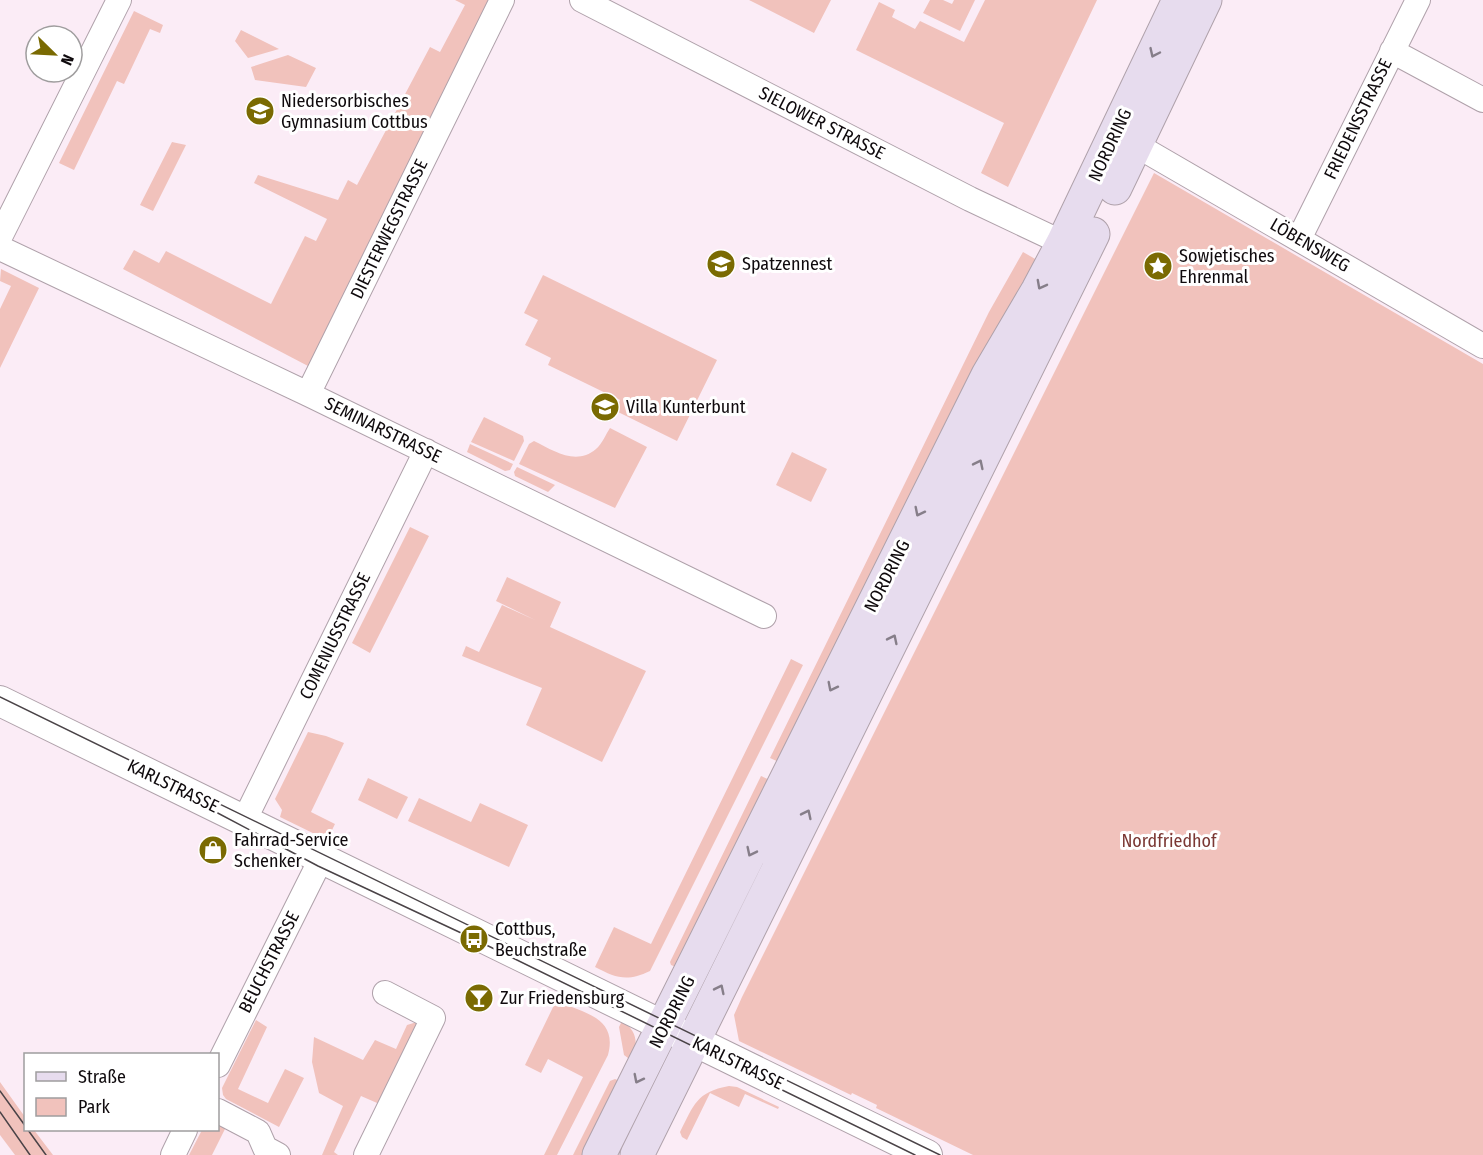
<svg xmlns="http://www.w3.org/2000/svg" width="1483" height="1155" viewBox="0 0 1483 1155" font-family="'Fira Sans Condensed',sans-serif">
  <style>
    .green { fill: #f1c2bc }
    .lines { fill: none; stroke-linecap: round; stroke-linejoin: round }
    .minor-casing { stroke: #afa1aa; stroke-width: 26 }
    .tertiary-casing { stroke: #afa1aa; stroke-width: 32 }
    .secondary-casing { stroke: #afa1aa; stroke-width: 35 }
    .minor { stroke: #fff; stroke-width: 24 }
    .tertiary { stroke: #fff; stroke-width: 30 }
    .secondary { stroke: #e7dcee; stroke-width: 33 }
    .tram { stroke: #4a4347; stroke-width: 1.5 }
    .oneway { stroke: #867e89 }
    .labels { text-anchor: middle; stroke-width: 6; stroke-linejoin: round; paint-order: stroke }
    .poi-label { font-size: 18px; fill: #0f0a0d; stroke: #fff; text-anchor: start }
    .street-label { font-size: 18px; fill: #0f0a0d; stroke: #fff }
    .park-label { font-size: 18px; fill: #7b3834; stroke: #fff }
  </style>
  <rect width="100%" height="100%" fill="#fbecf6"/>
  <path class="green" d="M455,0H493L308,366L123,269L134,250L159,263L166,251L271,304L305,236L316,241L327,219L254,183L258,175L338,200L348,180L357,185L430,47L440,52L465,5Z
    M749,0H831L814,33Z
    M930,0H943L952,4L954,0H975L960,31L923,13Z
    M985,0H1097L1008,187L981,173L1004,123L856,50L879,2L895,10L892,17L915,29L920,21L964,42Z
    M134,11L163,25L160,33L150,29L124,84L117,81L74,170L59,163Z
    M241,30L279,49L248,58L235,41Z
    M288,55L316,68L306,87L255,80L251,67Z
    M172,142L186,145L153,211L140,205Z
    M1154,173L1483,364V1155H973L876,1108L877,1105L852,1093L851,1095L739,1041L734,1015L742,997Z
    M1023,252L1037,260L781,763L770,758L989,312Z
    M1,269L39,288L0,368V309L11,286L0,281Z
    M543,275L717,360L677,441L616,411L620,400L548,365L551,358L525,345L538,320L524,313Z
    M484,417L523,436L524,441L514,461L471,442Z
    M610,428L647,447L615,508L519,464L529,444L534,441C554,451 576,466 596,449C602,444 606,434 610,428Z
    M470,444L513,464L510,470L505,471L467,452Z
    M792,452L827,469L811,502L776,485Z
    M517,467L555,485L548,492L515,476L514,472Z
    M410,527L429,536L370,653L352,643Z
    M507,577L561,602L550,627L646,671L602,762L526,725L542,688L462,656L466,646L479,652L502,605L535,620L496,601Z
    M791,659L803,665L650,971C627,982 616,978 595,967L614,927L651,944Z
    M308,732L326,736L344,743L311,812L335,824L328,838L325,839L280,817L282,810L275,799Z
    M761,776L772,781L678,968L671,965L670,962Z
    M368,778L408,797L397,819L358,800Z
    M419,798L471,822L480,803L528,825L509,867L408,821Z
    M556,1001C584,1013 618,1017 608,1055L557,1155H544L583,1077L548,1059L541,1073L525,1065Z
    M256,1020L267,1027L238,1089L268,1103L285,1069L304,1078L279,1127L226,1099L223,1095L222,1088Z
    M622,1021C638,1031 638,1044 632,1061L624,1055L619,1027Z
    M417,1022L421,1031L384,1106L361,1096L334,1152L338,1155H322L343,1106L319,1093L312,1062L314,1037L363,1060L375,1040L396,1049L407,1025Z
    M615,1079L620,1081L586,1155H573L610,1081Z
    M0,1082L25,1117L26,1130H34L53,1155H15L0,1135Z
    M729,1086L737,1087L779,1107L778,1109L745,1094L739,1107L710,1093L687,1140L682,1137L680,1132C694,1105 696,1092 729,1086Z
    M218,1117L228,1123L212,1155H189L202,1130H218Z"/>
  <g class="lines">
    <g class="minor-casing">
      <path id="minor" d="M582,0L970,199L1063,243
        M1392,51L1483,100
        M1136,145L1483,346
        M0,237L119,0
        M1299,239L1418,0
        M0,248L308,394L764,616
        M308,394L502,0
        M244,821L426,451
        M218,1065L321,859
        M218,1111L258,1132L265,1148L278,1155
        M173,1155L185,1130
        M366,1155L433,1018L385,993"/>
    </g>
    <g class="tertiary-casing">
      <path id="tertiary" d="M0,701L927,1155"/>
    </g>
    <g class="secondary-casing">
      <path id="secondary" d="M1115,188L1205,0
        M599,1155L988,375L1038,290L1063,243L1179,0
        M637,1155L1093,234"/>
    </g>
    <use href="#minor" class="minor"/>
    <use href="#tertiary" class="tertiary"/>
    <use href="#secondary" class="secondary"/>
    <path class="tram" d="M0,697L940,1155
      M212,810L318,866L474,939L915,1155
      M0,1091L26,1127
      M0,1112L30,1155
      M28,1130L46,1155"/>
  </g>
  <defs><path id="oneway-chevron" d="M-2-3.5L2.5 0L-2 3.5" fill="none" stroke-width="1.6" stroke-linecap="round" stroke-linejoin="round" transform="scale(1.5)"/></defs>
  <g class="oneway">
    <use href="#oneway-chevron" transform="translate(1154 53) rotate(115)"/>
    <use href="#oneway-chevron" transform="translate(1041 285) rotate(118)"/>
    <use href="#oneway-chevron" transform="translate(979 464) rotate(-64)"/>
    <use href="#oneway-chevron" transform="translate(919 512) rotate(117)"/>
    <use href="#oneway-chevron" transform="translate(893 639) rotate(-64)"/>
    <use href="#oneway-chevron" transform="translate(832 687) rotate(117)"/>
    <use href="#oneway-chevron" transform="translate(807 814) rotate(-64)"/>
    <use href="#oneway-chevron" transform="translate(751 852) rotate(116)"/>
    <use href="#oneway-chevron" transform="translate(720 989) rotate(-64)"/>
    <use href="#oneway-chevron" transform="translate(638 1079) rotate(117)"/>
  </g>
  <defs>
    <g id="school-disc" transform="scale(1.5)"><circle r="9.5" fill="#7a6a02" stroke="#fff"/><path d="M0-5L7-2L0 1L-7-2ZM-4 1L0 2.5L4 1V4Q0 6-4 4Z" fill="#fff"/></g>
    <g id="sight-disc" transform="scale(1.5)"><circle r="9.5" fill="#7a6a02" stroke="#fff"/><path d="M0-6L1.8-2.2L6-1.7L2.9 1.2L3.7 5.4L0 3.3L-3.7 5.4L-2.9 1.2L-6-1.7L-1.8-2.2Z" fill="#fff"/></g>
    <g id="shop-disc" transform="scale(1.5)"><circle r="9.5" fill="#7a6a02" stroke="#fff"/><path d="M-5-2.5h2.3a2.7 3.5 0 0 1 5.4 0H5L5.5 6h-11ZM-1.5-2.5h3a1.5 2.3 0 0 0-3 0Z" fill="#fff"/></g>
    <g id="bus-disc" transform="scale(1.5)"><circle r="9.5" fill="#7a6a02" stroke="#fff"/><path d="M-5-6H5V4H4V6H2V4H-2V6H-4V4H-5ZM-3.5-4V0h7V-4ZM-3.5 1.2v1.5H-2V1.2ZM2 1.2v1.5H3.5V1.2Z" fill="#fff"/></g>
    <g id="bar-disc" transform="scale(1.5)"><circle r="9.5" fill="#7a6a02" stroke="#fff"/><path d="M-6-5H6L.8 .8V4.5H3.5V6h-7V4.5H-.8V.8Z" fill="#fff"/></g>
  </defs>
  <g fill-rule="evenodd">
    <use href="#school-disc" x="260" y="111"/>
    <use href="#school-disc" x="721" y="264"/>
    <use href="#sight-disc" x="1158" y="266"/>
    <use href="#school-disc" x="605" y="407"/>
    <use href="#shop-disc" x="213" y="850"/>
    <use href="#bus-disc" x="474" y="939"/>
    <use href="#bar-disc" x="479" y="998"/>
  </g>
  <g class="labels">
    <g class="poi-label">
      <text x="281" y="107">Niedersorbisches<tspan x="281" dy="21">Gymnasium Cottbus</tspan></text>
      <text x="1179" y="262">Sowjetisches<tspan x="1179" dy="21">Ehrenmal</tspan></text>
      <text x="742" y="270">Spatzennest</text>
      <text x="626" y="413">Villa Kunterbunt</text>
      <text x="234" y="846">Fahrrad-Service<tspan x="234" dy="21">Schenker</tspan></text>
      <text x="495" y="935">Cottbus,<tspan x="495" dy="21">Beuchstraße</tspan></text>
      <text x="500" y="1004">Zur Friedensburg</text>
    </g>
    <g class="street-label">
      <text transform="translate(1358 119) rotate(-64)" y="6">FRIEDENSSTRASSE</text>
      <text transform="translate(822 123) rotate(27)" y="6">SIELOWER STRASSE</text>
      <text transform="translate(1110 145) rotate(-65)" y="6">NORDRING</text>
      <text transform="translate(389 229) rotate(-64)" y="6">DIESTERWEGSTRASSE</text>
      <text transform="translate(1310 245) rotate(30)" y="6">LÖBENSWEG</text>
      <text transform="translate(383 430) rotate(26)" y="6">SEMINARSTRASSE</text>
      <text transform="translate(887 576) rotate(-63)" y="6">NORDRING</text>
      <text transform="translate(335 636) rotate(-64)" y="6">COMENIUSSTRASSE</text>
      <text transform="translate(173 786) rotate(26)" y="6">KARLSTRASSE</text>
      <text transform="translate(269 962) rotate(-63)" y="6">BEUCHSTRASSE</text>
      <text transform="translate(672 1012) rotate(-63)" y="6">NORDRING</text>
      <text transform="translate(738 1063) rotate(26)" y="6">KARLSTRASSE</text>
    </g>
    <g class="park-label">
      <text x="1169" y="847">Nordfriedhof</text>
    </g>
  </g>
  <rect x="24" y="1053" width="195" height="78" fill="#ffffff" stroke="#9f9d9e" stroke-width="1.5"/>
  <rect x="36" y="1072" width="30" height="9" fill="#e7dcee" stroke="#9f9d9e" stroke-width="1.5"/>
  <text x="78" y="1083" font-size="18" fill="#0f0a0d">Straße</text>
  <rect x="36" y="1098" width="30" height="18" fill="#f1c2bc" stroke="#9f9d9e" stroke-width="1.5"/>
  <text x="78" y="1113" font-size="18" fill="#0f0a0d">Park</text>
  <g transform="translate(54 54) rotate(114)"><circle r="28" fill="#ffffff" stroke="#9f9d9e" stroke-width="1.5"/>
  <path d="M0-4.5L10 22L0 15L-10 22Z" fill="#7a6a02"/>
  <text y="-9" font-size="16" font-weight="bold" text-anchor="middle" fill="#0f0a0d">N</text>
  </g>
</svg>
